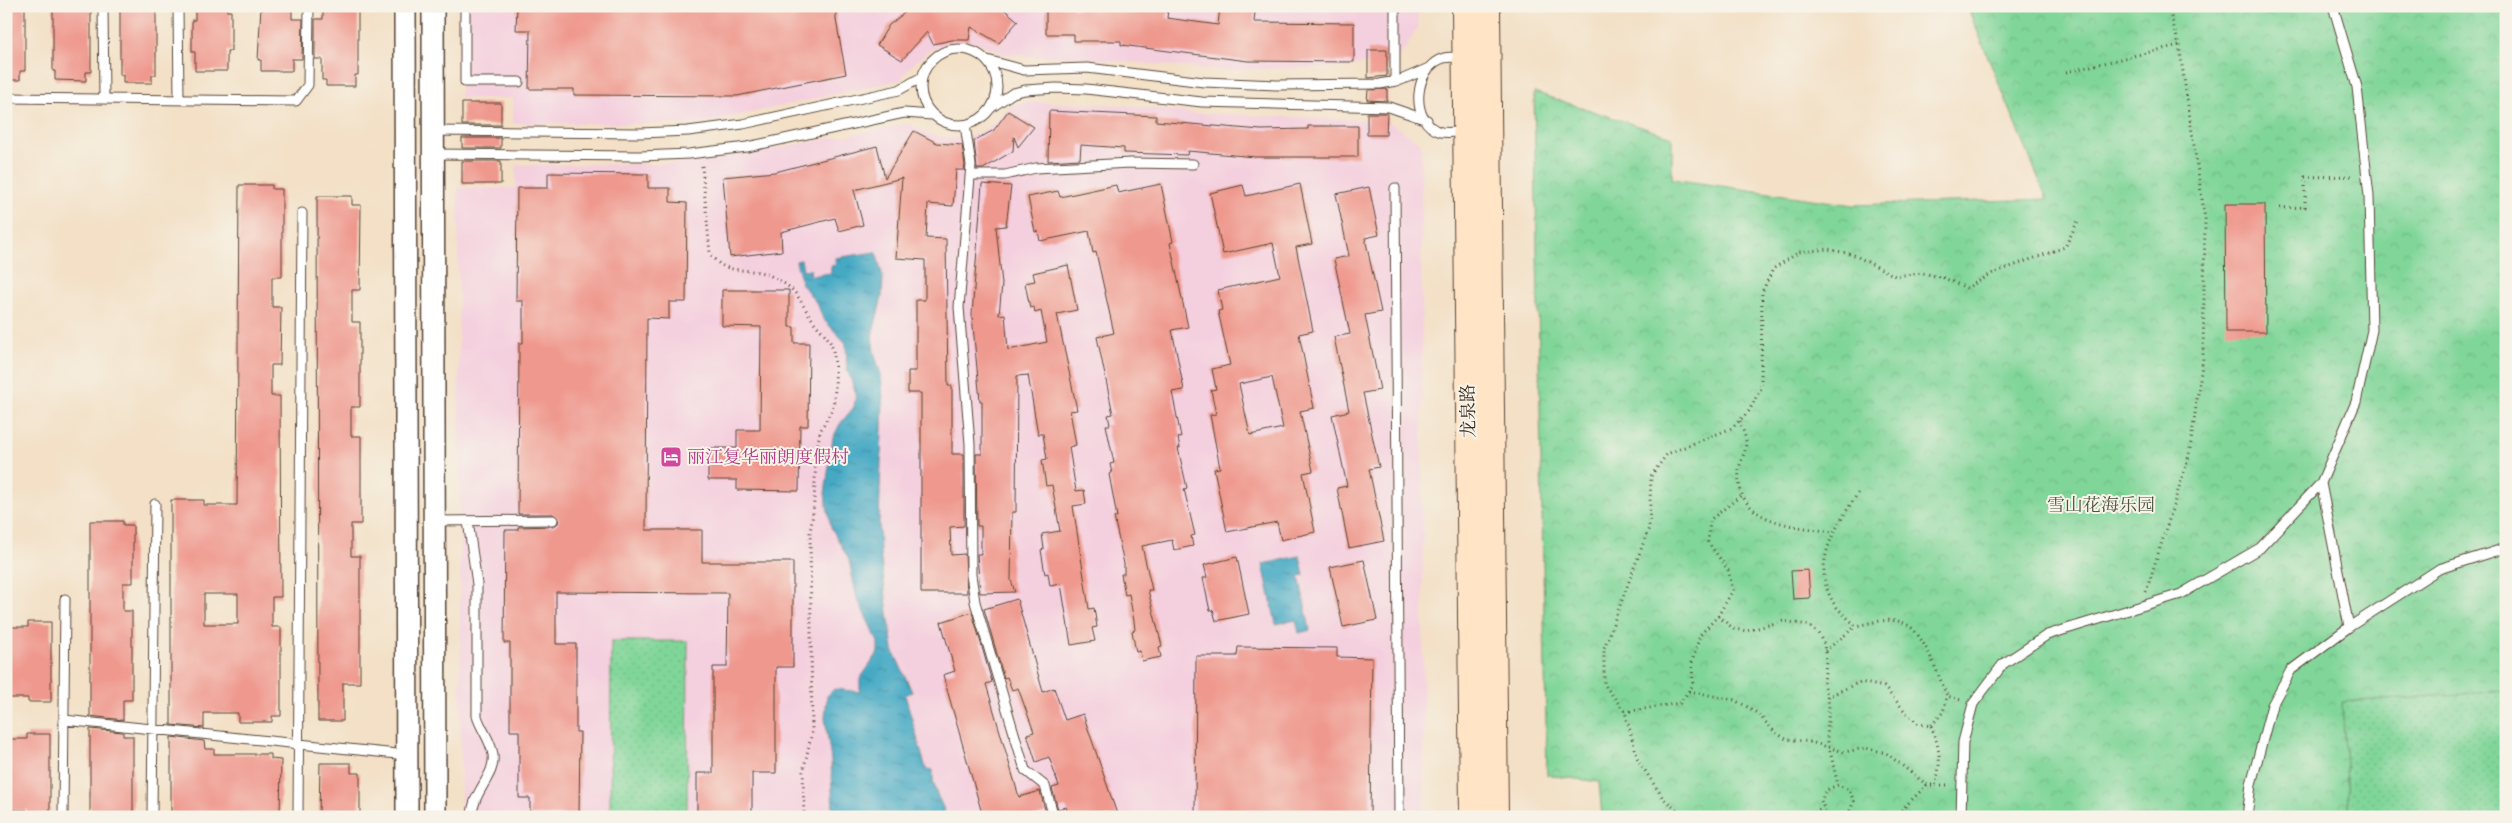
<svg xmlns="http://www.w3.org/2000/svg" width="2512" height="823" viewBox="0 0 2512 823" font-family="'IM FELL DW Pica','Noto Serif SC',serif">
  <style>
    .built { fill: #f4cfde }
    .grass { fill: url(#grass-dots); stroke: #5e805c }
    .park { fill: url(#park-crowns); stroke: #5e805c }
    .water { fill: url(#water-ripples); stroke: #406a71 }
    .building { fill: #ef988d; fill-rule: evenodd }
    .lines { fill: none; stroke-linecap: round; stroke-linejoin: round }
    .service-casing { stroke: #574537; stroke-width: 11 }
    .tertiary-casing { stroke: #574537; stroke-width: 24 }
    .secondary-casing { stroke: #574537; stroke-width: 26 }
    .path { stroke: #574537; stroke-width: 3; stroke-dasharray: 1 4; stroke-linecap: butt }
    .service { stroke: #fff; stroke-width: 9 }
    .tertiary { stroke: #fff; stroke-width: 21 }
    .secondary { stroke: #ffe4c6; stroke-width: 24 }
    .labels { text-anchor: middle; stroke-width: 4; stroke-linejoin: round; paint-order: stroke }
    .street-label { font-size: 18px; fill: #3b2a1e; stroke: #f7f3e8 }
    .hotel-label { font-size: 18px; fill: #b23c85; stroke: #f7f3e8; text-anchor: start }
    .park-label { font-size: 18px; fill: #4c553d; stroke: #f7f3e8 }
  </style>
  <defs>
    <pattern id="grass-dots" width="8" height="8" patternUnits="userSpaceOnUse" patternTransform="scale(1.25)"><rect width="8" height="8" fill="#80d699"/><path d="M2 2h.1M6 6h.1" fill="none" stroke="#70b883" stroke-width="1.8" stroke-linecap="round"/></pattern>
    <pattern id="park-crowns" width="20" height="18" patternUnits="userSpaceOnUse" patternTransform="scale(1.25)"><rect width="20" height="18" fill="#80d699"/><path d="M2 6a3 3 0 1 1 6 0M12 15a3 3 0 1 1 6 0" fill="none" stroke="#70b883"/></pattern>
    <pattern id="water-ripples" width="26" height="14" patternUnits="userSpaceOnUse" patternTransform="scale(1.25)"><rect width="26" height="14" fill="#44a9c4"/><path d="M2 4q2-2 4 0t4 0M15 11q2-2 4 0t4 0" fill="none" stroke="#3a8a9f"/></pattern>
  </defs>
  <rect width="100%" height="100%" fill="#f7f3e8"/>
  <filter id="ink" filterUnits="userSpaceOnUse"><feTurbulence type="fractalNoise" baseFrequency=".02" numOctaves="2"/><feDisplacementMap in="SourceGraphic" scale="10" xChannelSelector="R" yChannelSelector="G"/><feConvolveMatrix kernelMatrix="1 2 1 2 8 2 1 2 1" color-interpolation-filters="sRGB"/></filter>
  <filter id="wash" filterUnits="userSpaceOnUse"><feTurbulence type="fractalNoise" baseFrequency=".0096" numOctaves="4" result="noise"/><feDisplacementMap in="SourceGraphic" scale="20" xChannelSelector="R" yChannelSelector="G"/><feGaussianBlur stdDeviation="1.12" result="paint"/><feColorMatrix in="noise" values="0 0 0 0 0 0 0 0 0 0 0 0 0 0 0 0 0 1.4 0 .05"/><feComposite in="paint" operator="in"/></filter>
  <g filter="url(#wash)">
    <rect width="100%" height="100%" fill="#f3e0c6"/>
    <path class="built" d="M460,6H1418V27L1401,55L1348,67L1219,70L1095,59L1003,54L979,43L953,42L928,51L908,69L901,80L699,124L513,123V98H460Z
      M1027,102L1123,105L1194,113L1387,121L1421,143L1424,817H461L458,188H516V165L665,164L710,160L909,124L930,135L953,138L965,137L977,134L996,122L1011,105Z"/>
    <path class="grass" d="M611,641H688L687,813L610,812Z
      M2506,691V817H2349L2342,702Z"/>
    <path class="park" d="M1967,6H2506V691L2342,702L2349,817H1602L1599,782L1547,775L1534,92L1672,137V179L1853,205L2047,199Z"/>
    <path class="water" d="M876,252L883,277L882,297L872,336L874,352L881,375L883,399L879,523L880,553L893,650L912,692L905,695L926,769L933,770C932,794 940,795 946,817H833L831,760L825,718L827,696L834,689L860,692V679L878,653V642L857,598L849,560L831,527L825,494L833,438L840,424L854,407L856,393L847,369L846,343L823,319L818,305L802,284L796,261L801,260L803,270L810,269L811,276L831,273V266L836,265L835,258Z
      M1300,556L1304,575L1299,576L1310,630L1299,633L1296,620L1276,624L1263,564Z"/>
    <g id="blocks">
      <path class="building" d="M6,6H25V71H20V80H6Z
        M53,6H91V72H86V81L55,80V71H53Z
        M120,6H156V75H152V83H123V75H120Z
        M195,6H227V11H231V51H227V71H195V52H192V20H195Z
        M261,6H292V19H303L302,59H292V71H261V60H258Z
        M323,6H358V75H355V86H326V80H322V59H315V19H323Z
        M517,6H836V20L846,74L737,96L574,95V89H529L530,30H516Z
        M916,6H1000L1018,21L999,43L971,27L969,40H952L933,44L927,32L902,60L877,45L889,25L908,10Z
        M1046,6H1073V9L1124,6L1168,10L1167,18L1218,25L1220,7L1255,12L1254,22L1354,23V62L1248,61L1121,45V41H1074V34H1046Z
        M1368,50H1387V76L1368,78Z
        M1387,89V101L1367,100L1368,90Z
        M462,103H501V125H462Z
        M1008,111L1034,127L1018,147L1014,137L1013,151L983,169H977L974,141L994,130Z
        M1049,111L1156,116V121L1261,130L1308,129V126H1358V157H1256L1188,151L1187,155L1124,153V148L1081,145L1080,159L1048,161Z
        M1367,113H1387L1386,135H1367Z
        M914,131L937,143L962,145L965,165L964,170H956L953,206L928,204L926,238L946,239L948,386H952V454H964V526L950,527L951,555L965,554L967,593H921V393H908V371H916V300H925V260L896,258L902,178L854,190L863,225L839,231L835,218L781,232L782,251L730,257L723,177L775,172L877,146L885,178Z
        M462,138H501V148H462Z
        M462,161H501V184H462Z
        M548,173L648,174V188H670V202L687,203L686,302H669V319L647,318L646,530H702V562H793V667H776V773H752V817H697V773H713V667H727L728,593L556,592V644H576V732H580L579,815H530V798H519V731H510V643H504L505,530H518V527L554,526L558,523L559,519L553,514H518L519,343H523V301H516L517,188H548Z
        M982,184L1011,186L1006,226L996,227L1002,284L999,315L1005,314L1008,350L1047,342L1041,311L1035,313L1034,307L1030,308L1025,283L1035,281L1033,273L1068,265L1077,310L1057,314L1077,410L1070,411L1076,445L1069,447L1076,491L1084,490L1086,504L1073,506L1089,609L1094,608L1097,627L1092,628L1095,641L1071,645L1061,584L1050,586L1048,573L1045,574L1041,550L1044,549L1042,534L1060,531L1052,485L1046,486L1042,460L1047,459L1043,434H1038L1028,375L1017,376L1016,512H1012L1011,580L1015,592L980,593L977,554H981V526H977L976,454H982V401H980L972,315Z
        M1161,184L1173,242L1170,243L1188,327L1172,330L1184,390L1172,392L1181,437L1178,438L1180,448H1178L1187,488L1184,489L1195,535L1191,536L1193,546L1174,550L1172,540L1142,546L1152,590H1148L1162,646L1159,647L1161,657L1142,661L1140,651L1136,652L1132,631L1135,630L1134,621L1129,594L1125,595L1121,574H1124V564L1114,517H1117L1109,474L1112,473L1110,464L1114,463L1106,425H1110L1108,415L1113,414L1097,337L1114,333L1096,252L1093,253L1089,231L1040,241L1038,231L1035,232L1028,197L1058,191L1060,197L1116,185L1118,193Z
        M1300,184L1312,244L1296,247L1313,331L1299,334L1314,408L1300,411L1313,471L1303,473L1315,532L1281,540L1277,522L1227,532L1214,469L1220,468L1210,415L1216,414L1211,390L1216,389L1212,369L1230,365L1218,311L1222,310L1218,290L1280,276L1273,243L1223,254L1210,193L1243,185L1246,196ZM1272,377L1283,428L1250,435L1239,384Z
        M239,185H272V189H282V277H272V307H281L280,365H271V396H280L281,597H272V627H281V716H272V722H238V713H204V728L171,725V500H204V505H237ZM204,594H238V624H204Z
        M1369,187L1379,235L1365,238L1381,312L1365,315L1380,390L1363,393L1379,467L1369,469L1384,541L1349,548L1337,488L1347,486L1332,415L1349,411L1334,337L1350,334L1334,259L1349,256L1336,194Z
        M317,196H352V205H361L360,290H352V322H360V407H351V436H361V524H351V556H360V683H343V721H318Z
        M2225,204H2265L2266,332H2226Z
        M722,290H789V327H794V343H809L808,426H800L799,491L737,490V480H708V448H737V430H760L761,327L722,326Z
        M90,521H123V525H133V583H123V611H132V700H123V720L90,716Z
        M1237,557L1249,614L1216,621L1213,610L1210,611L1203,578L1207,577L1204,565Z
        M1364,560L1377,620L1343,627L1330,567Z
        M1808,570L1810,598L1793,599L1791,571Z
        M1017,599L1043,692L1054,688L1065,720L1083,714L1118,817H1070L1066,807L1058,809L1052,788L1059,786L1049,757L1036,762L1027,734L1034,732L1018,688L1012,690L1007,677L1004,678L984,609Z
        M972,612L992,682L986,684L1019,797L1040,791L1046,813L1033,817H983L943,675L955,671L941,622Z
        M28,622H51V702H28V698H6V627H28Z
        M1238,647L1337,648V657L1372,658L1370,817H1195L1196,656H1237Z
        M90,729L123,732V736H133V817H90Z
        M27,734H50V814H27V810H6V739H27Z
        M171,737L204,741L205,749H214V754H271V759L281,760L280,817H171Z
        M320,763H351V773H360V817H319Z"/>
    </g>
  </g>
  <g filter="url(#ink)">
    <use href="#blocks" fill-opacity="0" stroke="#574537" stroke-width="1"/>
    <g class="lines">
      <g class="service-casing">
        <path id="service" d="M103,6L104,99
          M178,6L179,100
          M465,6V82H519
          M1395,6V81
          M921 87a38 38 0 1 1 76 0a38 38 0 1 1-76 0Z
          M1464,58C1458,58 1450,56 1444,58C1414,66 1408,123 1441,132C1448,133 1458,132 1465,131
          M987,60L1024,70L1087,68L1204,82L1277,85L1380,84L1401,80L1429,68
          M6,98L296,101L308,85L309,6
          M992,107L1013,93L1025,90L1056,88L1086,89L1202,102L1389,107L1427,120
          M965,125L971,165L959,307L970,444L971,575L975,602L1025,770L1045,786L1054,817
          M433,131L640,133L688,131L743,124L899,90L922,77
          M434,154L640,156L689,154L747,147L904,113L932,115
          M970,175H1005L1036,168L1130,163L1193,164
          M1395,188L1399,817
          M2321,483L2349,627
          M434,521L553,520
          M468,521L477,584V716C481,730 491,740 493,755C496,776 472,791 472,817
          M64,720L407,755
          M63,817L65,599
          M152,817L155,504
          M298,817L302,213
          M1961,817L1963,742L1973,704L2003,664L2047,635L2181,594L2260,548L2321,483L2356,402L2372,330L2369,196L2357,87L2333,6
          M2247,817L2251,784L2272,705L2291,670L2349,627L2439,569L2506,548"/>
      </g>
      <g class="tertiary-casing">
        <path id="tertiary" d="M405,6L407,817
          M433,6L435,817"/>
      </g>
      <g class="secondary-casing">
        <path id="secondary" d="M1464,6L1472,817
          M1488,6L1496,817"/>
      </g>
      <path class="path" d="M2066,72L2179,45
        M702,166L710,253C724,278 750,265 771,276C799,290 796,296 812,319C817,327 826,334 830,342C837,357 836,390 833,406C830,417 821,425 819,437C813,468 817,500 810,531L812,732L803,772L804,817
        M2280,208L2305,207V177L2354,176
        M1740,421C1742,428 1746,437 1746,443C1746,452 1740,461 1739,470C1734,524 1794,526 1832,532
        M1858,493C1838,524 1810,562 1832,600C1837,610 1848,618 1856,626C1871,623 1892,616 1906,624C1924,633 1939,677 1947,696L1961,700
        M2146,592L2189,456L2203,358L2205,219L2179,45L2168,6
        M1718,616L1734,629L1747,631L1783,621L1808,625L1818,633L1824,644L1826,661L1824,683L1829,704L1827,738L1838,785
        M1825,651L1856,626
        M1689,691L1734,700L1746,706L1757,713L1775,732L1786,739L1811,742L1844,752L1866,748L1886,753L1927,785
        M1827,697L1860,682L1884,687L1909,716L1919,724L1931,726L1943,712L1947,696
        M1625,712L1680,703L1693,685L1692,662L1700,635L1718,616L1733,590L1728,570L1708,542L1710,520L1743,494
        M1931,726C1940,747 1942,763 1935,785
        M1684,817L1663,798L1638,760L1625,712L1604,684V648L1649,528L1651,476L1667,454L1732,428L1749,411L1761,388L1762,292L1773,269L1799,252L1828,249L1854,255L1895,276L1923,273L1944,278L1967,288L1993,273L2065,247L2079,219
        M1805,817L1823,808
        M1833,817L1826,813L1821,801L1826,790L1838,785L1849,790L1854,801L1849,813L1844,817
        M1894,817L1927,785H1950"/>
      <use href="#service" class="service"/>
      <use href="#tertiary" class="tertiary"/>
      <use href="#secondary" class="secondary"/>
    </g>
  </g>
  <defs>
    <g id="hotel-square" transform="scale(1.125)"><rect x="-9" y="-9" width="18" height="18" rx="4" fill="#d1479c" stroke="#f7f3e8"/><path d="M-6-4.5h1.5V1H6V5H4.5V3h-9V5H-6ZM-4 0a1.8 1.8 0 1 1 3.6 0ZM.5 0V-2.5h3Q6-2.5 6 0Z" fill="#fff"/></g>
  </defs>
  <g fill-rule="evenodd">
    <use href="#hotel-square" x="671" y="457"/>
  </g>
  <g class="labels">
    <g class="street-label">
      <text transform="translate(1468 411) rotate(-91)" y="6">龙泉路</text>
    </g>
    <g class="hotel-label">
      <text x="687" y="463">丽江复华丽朗度假村</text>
    </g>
    <g class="park-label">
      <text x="2101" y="511">雪山花海乐园</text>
    </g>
  </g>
  <rect width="2512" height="823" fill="none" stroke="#f7f3e8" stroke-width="25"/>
</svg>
